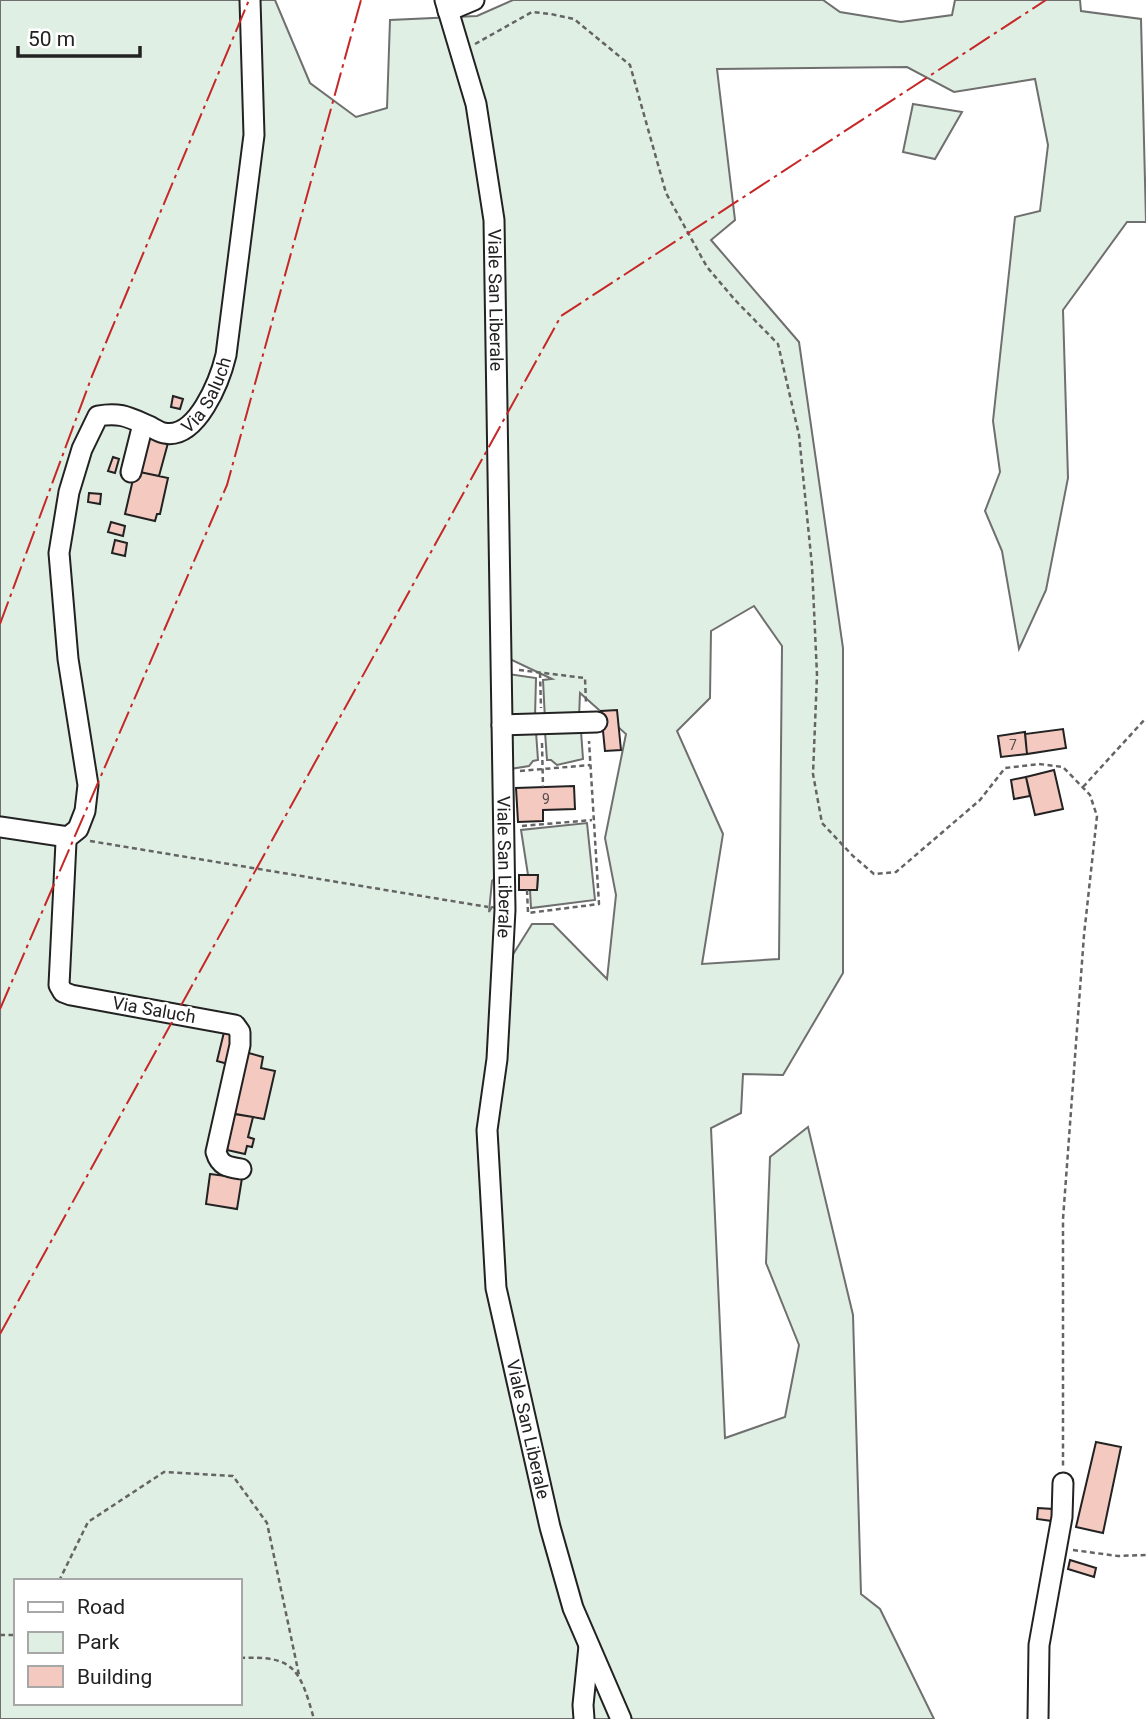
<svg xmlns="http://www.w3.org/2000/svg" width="1146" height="1719" viewBox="0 0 1146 1719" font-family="Roboto,sans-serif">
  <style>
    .green { fill: #e0efe3; stroke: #6f6f6f; stroke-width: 2; fill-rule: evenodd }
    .building { fill: #f3c9c0; stroke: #222; stroke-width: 2 }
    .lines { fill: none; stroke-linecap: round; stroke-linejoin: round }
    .minor-casing { stroke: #222; stroke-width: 23 }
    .path { stroke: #646464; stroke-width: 2.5; stroke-dasharray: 5 3.5; stroke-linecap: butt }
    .minor { stroke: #fff; stroke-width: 19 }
    .power { stroke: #c62828; stroke-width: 2; stroke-dasharray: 24 5 3.5 5; stroke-linecap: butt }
    .labels { text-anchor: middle; stroke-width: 5; stroke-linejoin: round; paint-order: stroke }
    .number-label { font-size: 14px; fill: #564c4a }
    .street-label { font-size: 18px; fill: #222; stroke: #fff }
  </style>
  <rect width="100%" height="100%" fill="#fff"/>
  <path class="green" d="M0,0H275L310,83L356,117L387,108L390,20L477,16L513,0H823L840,12L901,22L952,15L955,0H1080L1081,11L1141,19L1146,222H1127L1063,310L1068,478L1046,590L1019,649L1002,551L985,511L1000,472L993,421L1015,217L1040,211L1048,145L1035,79L954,92L907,67L717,69L735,220L711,240L799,342L843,648V973L783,1075L743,1074L741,1113L711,1128L725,1438L785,1417L799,1345L766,1263L770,1157L808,1127L853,1315L861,1594L880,1609L934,1719H0ZM754,606L782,646L779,959L702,964L723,834L677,731L710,698L711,631ZM491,650L552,679L543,680L545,720L579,718L580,693L626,734L605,838L616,895L607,979L553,924H532L502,972L505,910L492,907L489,912L492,881L504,869ZM16,1581H240V1703H16Z
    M913,104L962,112L935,159L903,152Z
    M508,674L536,678L535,717L506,716Z
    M581,731L583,759L557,765L551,760H547L545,732Z
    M536,732L538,760L533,761L529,766L510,769L509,736L513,734Z
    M587,823L595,900L531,908L530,890H537L538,875H528L521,830Z"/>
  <path class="building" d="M173,396L183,399L180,409L171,407Z
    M144,436L168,443L159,476L135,471Z
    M113,457L119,459L115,473L108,471Z
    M135,471L168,478L160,514H157L155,521L125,514Z
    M89,493L101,494L100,504L88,502Z
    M111,522L125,526L123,536L108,532Z
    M115,540L127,543L125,556L112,553Z
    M617,710L621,750L605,751L601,711Z
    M1063,729L1066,748L1027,754L1025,734Z
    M1025,732L1027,754L1001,757L998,736Z
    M1054,770L1063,809L1035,815L1026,777Z
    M1026,777L1030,796L1014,799L1011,780Z
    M574,786L575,809L543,810V821L518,822L516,788Z
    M519,875H538L537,890H519Z
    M225,1028L236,1031L228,1064L217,1061Z
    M245,1052L263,1057L261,1068L275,1071L264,1119L230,1113Z
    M234,1114L253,1117L248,1137L254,1139L252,1147L247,1146L245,1154L227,1150Z
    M210,1174L242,1178L237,1209L206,1204Z
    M1096,1442L1121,1447L1103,1533L1076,1527Z
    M1038,1508L1053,1509L1052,1521L1037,1519Z
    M1070,1560L1096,1568L1094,1577L1068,1569Z"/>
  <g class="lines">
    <g class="minor-casing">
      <g id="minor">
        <path id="s1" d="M445,0L476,104L494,220L505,910L497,1059L487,1130L496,1288L550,1527L573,1608L621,1719"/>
        <path d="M448,11L474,0"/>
        <path d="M131,472L143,424"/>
        <path d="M502,725L597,722"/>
        <path d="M0,827L68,837"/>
        <path id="s2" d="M241,1169C228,1167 220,1166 216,1152L240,1045V1032L235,1025L71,995L63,992L59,985L66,842L68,837L78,829L85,811L88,785L68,659L59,553L69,492L82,449L98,416C120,412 128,417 149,426C153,428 159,432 164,433C197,440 220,380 226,355L254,135L250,0"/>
        <path d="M584,1719L583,1705L589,1646"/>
        <path d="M1038,1719L1039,1645L1062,1517L1063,1483"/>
      </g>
    </g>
    <path class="path" d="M475,44L532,12L551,14L574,19L630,65L666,193L707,267L735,300L778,344L799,435L812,566L817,675L813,774L822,823L853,856L874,874L896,872L980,800L1005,768L1039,764L1063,767L1090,795L1097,816L1084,935L1063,1219V1466
      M519,670L585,678L586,703
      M540,673L541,708
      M542,743L543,787
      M520,771L590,765
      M1083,787L1146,718
      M522,826L592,820
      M90,841L488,907
      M527,890L528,913L599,904L589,741
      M1073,1550L1118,1556L1146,1555
      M59,1581L88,1522L164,1472L233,1476L267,1523L299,1675
      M0,1635H16
      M240,1658C295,1655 300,1670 314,1719"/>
    <use href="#minor" class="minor"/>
    <path class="power" d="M0,624L92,376L249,0
      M0,1009L227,485L361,0
      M0,1334L561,316L1046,0"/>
  </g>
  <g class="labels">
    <g class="number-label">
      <text x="1013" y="750">7</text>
      <text x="546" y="804">9</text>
    </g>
    <g class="street-label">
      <text dy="6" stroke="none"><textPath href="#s1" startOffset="306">Viale San Liberale</textPath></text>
      <text dy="6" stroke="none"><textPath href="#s2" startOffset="1064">Via Saluch</textPath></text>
      <text dy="6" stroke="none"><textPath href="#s1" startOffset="873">Viale San Liberale</textPath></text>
      <text transform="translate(154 1010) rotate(10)" y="6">Via Saluch</text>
      <text dy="6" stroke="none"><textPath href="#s1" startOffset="1440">Viale San Liberale</textPath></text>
    </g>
  </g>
  <rect x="14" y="1579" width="228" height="126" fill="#ffffff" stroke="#a7a7a7" stroke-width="2"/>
  <rect x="28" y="1602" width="35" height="10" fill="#ffffff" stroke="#a7a7a7" stroke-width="2"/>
  <text x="77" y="1614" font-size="21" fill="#222222">Road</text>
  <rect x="28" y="1632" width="35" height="21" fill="#e0efe3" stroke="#a7a7a7" stroke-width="2"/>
  <text x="77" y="1649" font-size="21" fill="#222222">Park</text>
  <rect x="28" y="1666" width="35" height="21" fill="#f3c9c0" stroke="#a7a7a7" stroke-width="2"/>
  <text x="77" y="1684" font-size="21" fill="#222222">Building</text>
  <path d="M18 46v10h122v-10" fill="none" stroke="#222222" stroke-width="3.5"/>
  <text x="28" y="46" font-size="21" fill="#222222" stroke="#ffffff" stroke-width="5" paint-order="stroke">50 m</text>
</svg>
